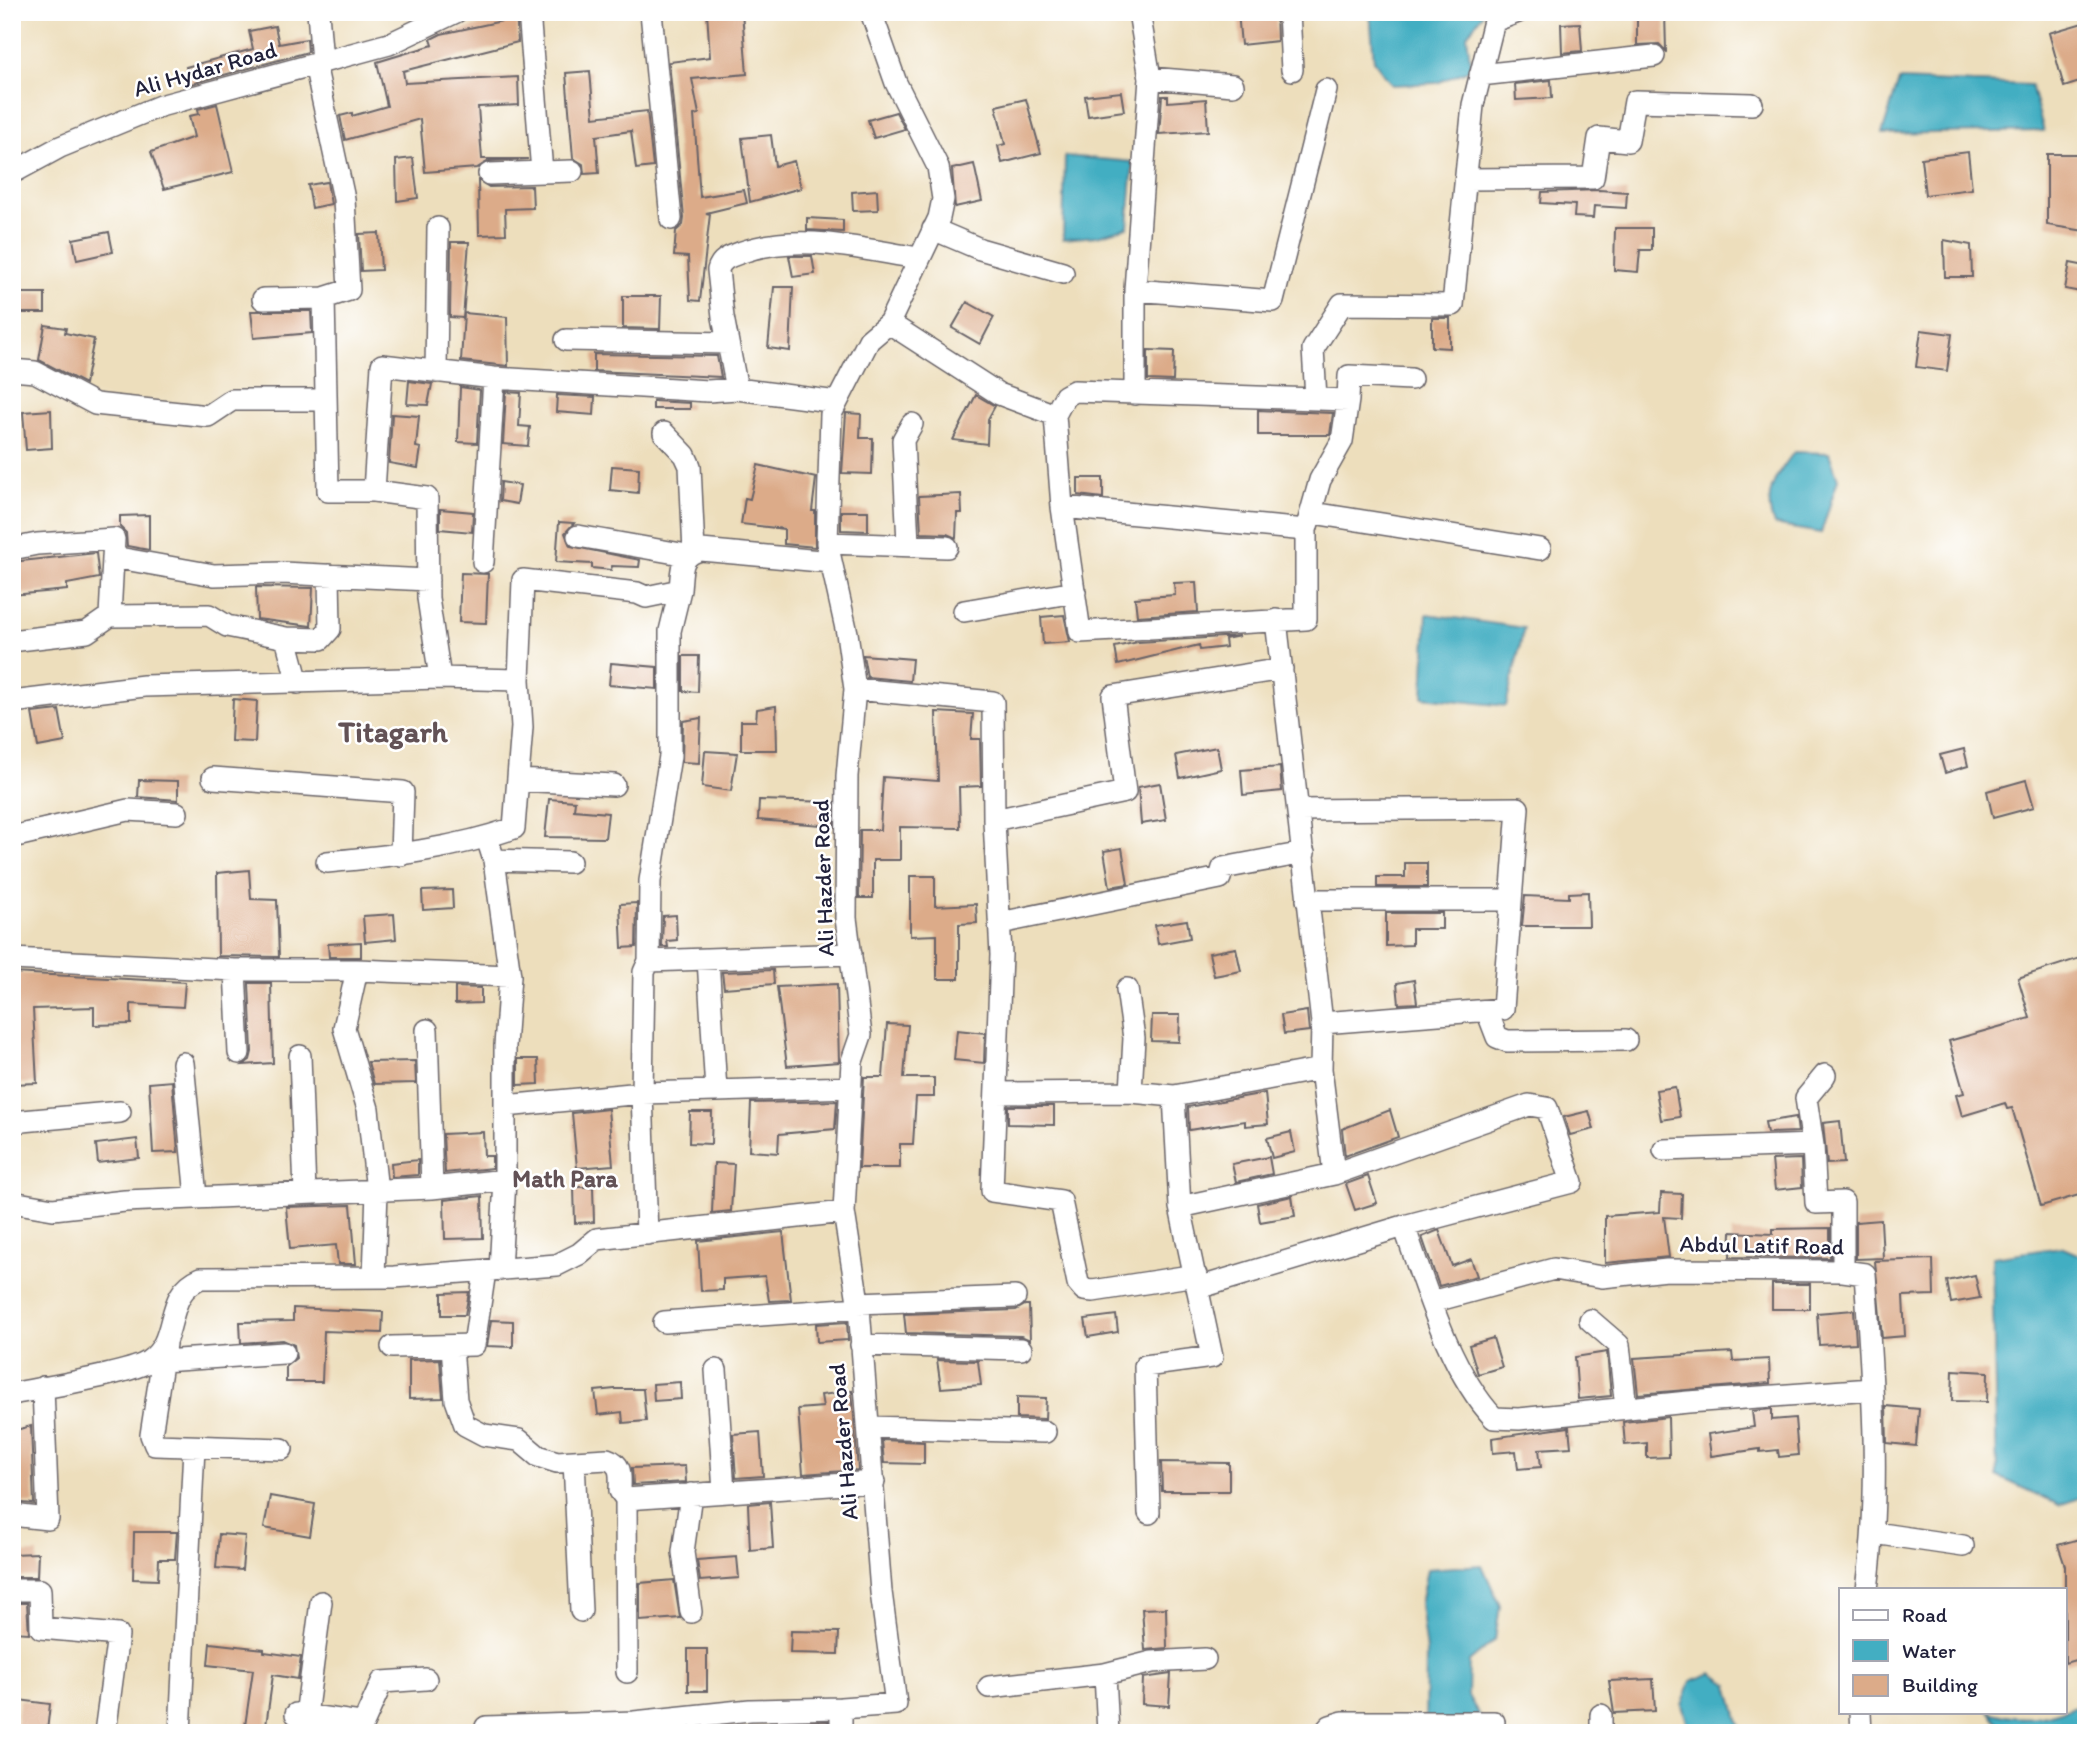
<svg xmlns="http://www.w3.org/2000/svg" width="2098" height="1745" viewBox="0 0 2098 1745" font-family="Itim,sans-serif">
  <style>
    .water { fill: #43aec2; stroke: #32687e; stroke-width: 2 }
    .building { fill: #dcab89 }
    .lines { fill: none; stroke-linecap: round; stroke-linejoin: round }
    .minor-casing { stroke: #696468; stroke-width: 24 }
    .minor { stroke: #fff; stroke-width: 21 }
    .labels { text-anchor: middle; stroke-width: 5; stroke-linejoin: round; paint-order: stroke }
    .street-label { font-size: 23px; fill: #22223b; stroke: #fff }
    .neighbourhood-label { font-size: 24px; font-weight: bold; fill: #635256; stroke: #fff }
    .district-label { font-size: 30px; font-weight: bold; fill: #635256; stroke: #fff }
  </style>
  <rect width="100%" height="100%" fill="#fff"/>
  <filter id="ink" filterUnits="userSpaceOnUse"><feTurbulence type="fractalNoise" baseFrequency=".0143" numOctaves="2"/><feDisplacementMap in="SourceGraphic" scale="14" xChannelSelector="R" yChannelSelector="G"/><feConvolveMatrix kernelMatrix="1 2 1 2 8 2 1 2 1" color-interpolation-filters="sRGB"/></filter>
  <filter id="wash" filterUnits="userSpaceOnUse"><feTurbulence type="fractalNoise" baseFrequency=".00686" numOctaves="4" result="noise"/><feDisplacementMap in="SourceGraphic" scale="28" xChannelSelector="R" yChannelSelector="G"/><feGaussianBlur stdDeviation="1.57" result="paint"/><feColorMatrix in="noise" values="0 0 0 0 0 0 0 0 0 0 0 0 0 0 0 0 0 1.4 0 .05"/><feComposite in="paint" operator="in"/></filter>
  <g filter="url(#wash)">
    <rect width="100%" height="100%" fill="#eddebc"/>
    <path class="water" d="M1370,12H1484L1467,35L1471,69L1437,83L1392,85L1374,61Z
      M1899,80L2031,85L2044,131L1882,134Z
      M1065,156L1133,162L1128,227L1097,236L1063,239Z
      M1794,452L1829,453L1838,479L1821,533L1774,525C1762,493 1775,478 1794,452Z
      M1427,614L1524,628L1506,706L1423,697Z
      M2061,1247L2086,1258V1496L2059,1505L1997,1476L1992,1257Z
      M1482,1565L1500,1606L1495,1640L1469,1662L1468,1696L1490,1733H1425L1426,1652L1420,1604L1427,1569Z
      M1712,1673L1729,1685L1741,1730L1701,1733L1689,1729L1682,1705L1691,1681Z
      M2086,1702V1733H2007L1990,1712C2026,1724 2053,1715 2086,1702Z"/>
    <g id="blocks">
      <path class="building" d="M516,12L518,42L403,71L405,83L518,77L519,105L478,107L482,159H528L489,161L477,168L425,172L420,119L345,140L340,116L352,113V116L387,106L377,62L433,45L431,39L441,34L507,20L506,13Z
        M707,12H742L747,74L692,79L699,114L694,115L700,197L744,190L747,203L706,213L710,214L700,301L690,300L688,257L674,256L676,231L683,225L684,218L669,62L710,57Z
        M1238,12H1276L1277,41L1241,45Z
        M1637,12H1665L1666,51L1659,44L1637,45Z
        M2086,22V80L2064,87L2049,33Z
        M1580,23L1582,51L1562,53L1561,24Z
        M275,26L279,44L307,39L308,52L191,84L186,67L253,49L249,31Z
        M590,71L594,117L647,111L653,167L636,169L631,131L596,136L599,173L584,174L583,164L573,158L566,73Z
        M1551,80L1552,98L1516,100L1515,84Z
        M1121,92L1124,111L1088,116L1085,96Z
        M1162,96H1168V102L1206,99L1208,131L1159,134Z
        M1026,99L1041,153L1002,163L998,146L1005,144L996,106Z
        M217,104L233,172L164,189L151,152L194,137L189,116L199,114L198,109Z
        M896,112L905,129L874,138L868,120Z
        M771,135L775,166L794,161L801,188L750,202L742,138Z
        M1968,152L1972,189L1925,195L1921,158Z
        M2047,154H2084L2085,231L2047,225Z
        M413,158L418,198L397,201L396,160Z
        M974,164L982,201L955,207L952,169Z
        M478,180L489,187L532,186L533,208L505,209L506,234L479,235Z
        M327,182L331,204L312,208L308,185Z
        M877,190L878,210L853,211L852,192Z
        M1599,190L1627,192L1626,208L1594,206L1593,218L1574,217L1575,205L1541,203L1542,192Z
        M807,218L843,220V232L807,230Z
        M1615,228H1652V250H1640L1638,272L1614,270Z
        M109,232L113,252L77,260L73,239Z
        M379,233L381,270L361,271L359,234Z
        M1944,240L1971,245L1972,277H1945Z
        M451,242H469L463,318L450,317Z
        M789,256H812L815,274L793,277Z
        M2070,263L2086,266V293L2065,289Z
        M774,287H793L790,351L768,348Z
        M12,293H45V313H12Z
        M623,296H661L660,329L623,328Z
        M967,302L994,317L980,344L952,328Z
        M251,311H311L312,333L254,338Z
        M464,313L507,317L508,366L461,361Z
        M1432,318H1450V348L1432,347Z
        M45,325L66,328L65,333L94,339L85,384L39,360Z
        M1921,330L1952,334L1947,371L1916,367Z
        M1148,350L1174,351L1173,381L1148,380Z
        M594,354L717,356L721,377L594,371Z
        M409,381L432,384L428,405L407,404Z
        M460,387L480,390L477,443L458,442Z
        M506,392L521,393L519,426L530,427L528,446L503,444Z
        M557,395L595,397L594,415L556,412Z
        M976,395L995,406L988,419L987,444L953,440Z
        M653,401L690,403V409H653Z
        M51,410L52,448L26,450L23,412Z
        M1258,410L1333,413L1330,435H1258Z
        M846,413L861,414L860,438H873L872,474L842,473Z
        M392,414L419,416L416,447L421,448L418,468L389,463Z
        M758,465L816,478L812,511H815V547L784,544V529L741,524L745,498L750,499Z
        M612,466L639,468L638,493L610,490Z
        M1078,478H1103V498L1078,495Z
        M501,482L520,485L517,504L500,501Z
        M961,494L962,513H957L956,538L947,534L921,533L919,496Z
        M440,509L473,512L472,532L440,529Z
        M841,511H868V531L841,530Z
        M149,515V550L127,546L126,533L120,527V516Z
        M559,522L574,523L565,533L570,546L640,560L639,567L612,566L611,570L592,568V564L556,562Z
        M96,553L99,578L67,584V590L12,595V562Z
        M461,573L488,574L486,623L459,622Z
        M1196,582L1198,612L1137,616L1135,598L1175,595L1174,583Z
        M256,587L313,588L311,626L257,619Z
        M1064,615L1070,642L1043,644L1041,617Z
        M1240,636L1225,639L1226,647L1200,650L1199,645L1118,665L1115,647L1138,642Z
        M863,655L912,659L910,681L867,677Z
        M683,656H699L698,692L683,691Z
        M611,663L657,667V689L609,685Z
        M233,699L257,701L255,742L231,741Z
        M776,706L777,750H741V721H756L757,709Z
        M59,710L65,742L38,747L32,713Z
        M936,712L973,714L971,739H980L981,786L959,787L960,828L900,827V860H873V898H859L860,830H880L883,777L938,781Z
        M701,718L699,763L682,762L683,721Z
        M1217,747L1221,769L1180,778L1176,755Z
        M1964,749L1968,766L1945,773L1940,755Z
        M705,751L737,753L731,791L702,787Z
        M1280,767L1282,791L1243,795L1241,770Z
        M139,780L178,781V800L138,797Z
        M2026,780L2034,807L1993,818L1987,791Z
        M1160,783L1166,820L1141,824L1138,787Z
        M549,799L575,801L574,810L608,813L605,838L545,837Z
        M759,800L834,802V826L758,820Z
        M1122,848L1128,884L1110,887L1104,851Z
        M1405,863H1427V887H1377V877H1405Z
        M249,870L251,899L277,900L279,957L218,956L217,873Z
        M910,876H935V906L976,904L977,923L959,924V979H937V935L910,936Z
        M452,890L453,908L423,910L422,891Z
        M1588,892L1589,926H1522L1525,896L1569,898V893Z
        M637,903L636,947L622,948L620,904Z
        M1386,913H1442V929H1412V945L1386,946Z
        M394,914L396,939L365,942L363,916Z
        M676,915L677,940L667,941L668,947H662L663,916Z
        M1187,920L1190,938L1158,944L1155,925Z
        M361,942V957H329L328,944Z
        M1236,948L1241,971L1214,976L1209,953Z
        M2086,956V1193L2041,1206L2012,1108L2007,1109L2005,1103L1962,1116L1956,1095L1964,1093L1949,1041L2030,1018L2018,978Z
        M773,970L774,984L724,988L722,972Z
        M12,973L185,982L183,1007L131,1004V1024L94,1025V1007L33,1009L37,1083L12,1084Z
        M1414,980L1417,1003L1399,1004L1397,983Z
        M249,983H271L273,1063L243,1065L250,1060L252,1052Z
        M837,984L839,1062L787,1066L777,987Z
        M455,987L481,988V1003L455,1004Z
        M1307,1011L1309,1031L1284,1034L1281,1015Z
        M1152,1015H1180L1179,1042L1151,1041Z
        M887,1024L908,1025L904,1078H934V1097H916L913,1144H900V1168H859L864,1077H883Z
        M957,1030L985,1033L984,1063L954,1060Z
        M518,1059H538L539,1084L518,1085Z
        M415,1061L416,1083L374,1084L368,1062Z
        M172,1081L178,1152L153,1153L149,1083Z
        M1675,1087L1680,1117L1661,1120L1656,1090Z
        M1265,1093L1268,1124L1245,1126V1121L1189,1130L1188,1107Z
        M837,1101L835,1129L779,1134L778,1153L749,1151L751,1103Z
        M1008,1106H1054V1125L1008,1124Z
        M608,1109L613,1165L577,1168L572,1113Z
        M1390,1110L1398,1137L1345,1156L1342,1129Z
        M1589,1111L1594,1129L1570,1135L1564,1117Z
        M690,1112H712L711,1144L689,1143Z
        M1796,1117L1798,1132L1767,1133L1765,1122Z
        M1840,1121L1844,1163L1827,1164L1823,1123Z
        M483,1132L484,1156H492V1168L445,1173L443,1134Z
        M1291,1132L1295,1152L1272,1158L1267,1138Z
        M137,1139L139,1158L98,1163L96,1144Z
        M1269,1157L1272,1174L1236,1182L1232,1164Z
        M1801,1159L1802,1187L1775,1190L1772,1160Z
        M418,1160V1175L392,1177L391,1163Z
        M714,1163L734,1164L731,1211L712,1213Z
        M1368,1176L1377,1203L1355,1210L1346,1184Z
        M574,1187H593L594,1222L575,1223Z
        M1661,1193L1682,1194L1681,1218L1664,1217L1669,1257L1605,1263V1216L1660,1212Z
        M482,1196L483,1238L445,1239L444,1200Z
        M1292,1196L1295,1216L1260,1222L1257,1204Z
        M351,1205L356,1264H338L336,1245L290,1249L286,1207Z
        M1881,1220L1883,1258L1856,1259V1222Z
        M1830,1228V1258L1730,1257L1731,1232L1773,1234V1229Z
        M1439,1230L1452,1266L1471,1259L1477,1276L1439,1286L1422,1237Z
        M783,1232L791,1300L769,1301L765,1276L723,1279V1290L701,1291L698,1241Z
        M1933,1259L1934,1295L1903,1296L1905,1336L1882,1338L1875,1261Z
        M1975,1275L1980,1298L1951,1303L1947,1281Z
        M1772,1284H1810V1309H1772Z
        M469,1292L465,1315H442V1293Z
        M1025,1305H1029L1030,1340L1021,1336L906,1333L904,1314L1016,1310Z
        M293,1308L383,1312L382,1333L324,1331L322,1382H286V1366L296,1358L294,1345L283,1340L241,1343L240,1322L293,1321Z
        M1854,1310L1856,1343L1819,1345L1817,1313Z
        M1116,1315L1118,1332L1088,1337L1085,1319Z
        M491,1320L513,1321V1347L487,1346Z
        M847,1322L848,1340L817,1342L816,1324Z
        M1493,1338L1502,1367L1478,1374L1469,1345Z
        M1607,1352L1611,1396L1578,1399L1575,1357Z
        M1732,1352L1733,1361L1769,1359L1770,1383L1638,1394L1634,1358Z
        M440,1359L443,1398L409,1399V1360Z
        M937,1360L978,1361L981,1385L941,1388Z
        M1953,1370L1988,1372L1987,1402L1952,1401Z
        M680,1382L681,1399L654,1401L653,1384Z
        M615,1389H643L646,1421L623,1423L622,1412L598,1415L595,1391Z
        M852,1391L858,1470L803,1474L798,1409L823,1407L821,1395Z
        M1017,1397L1046,1398L1045,1419L1017,1418Z
        M1886,1406L1919,1409L1916,1446L1887,1443Z
        M1772,1409V1420L1795,1418L1798,1455L1779,1457L1778,1450L1760,1452V1449L1711,1456L1708,1434L1754,1427L1752,1411Z
        M1668,1417L1669,1457L1647,1458V1443L1625,1445L1623,1422Z
        M31,1426L34,1504L12,1502V1431Z
        M1569,1427L1571,1447L1539,1449L1541,1467L1518,1469L1516,1451L1493,1453L1492,1438Z
        M760,1432L763,1476L736,1478L733,1434Z
        M882,1440L924,1442V1464L884,1463Z
        M1161,1462L1229,1463V1491H1162Z
        M685,1466L686,1482L633,1485L632,1468Z
        M270,1496L315,1504L310,1536L264,1528Z
        M770,1502L773,1548L750,1550L748,1504Z
        M134,1532H177L175,1559H159L158,1580L133,1579Z
        M219,1534L245,1536L242,1570L216,1568Z
        M2086,1537V1657L2065,1663V1566L2058,1545Z
        M38,1553L37,1577H12V1554Z
        M737,1557L739,1578L700,1581L697,1560Z
        M674,1580L680,1618L640,1621V1583Z
        M14,1603H27L29,1633L13,1632Z
        M1166,1608L1167,1648L1145,1650L1142,1609Z
        M791,1631L839,1632L838,1654L790,1653Z
        M210,1643L264,1649V1652L301,1657L298,1679L273,1675L265,1733H244L253,1670L208,1665Z
        M688,1649H707V1691H688Z
        M1171,1674L1169,1706L1142,1704L1143,1678Z
        M1653,1679L1655,1711L1614,1713L1609,1681Z
        M19,1700L50,1704L47,1731L16,1728Z
        M828,1721V1733H800L799,1722Z"/>
    </g>
  </g>
  <g filter="url(#ink)">
    <use href="#blocks" fill-opacity="0" stroke="#696468" stroke-width="2"/>
    <g class="lines">
      <g class="minor-casing">
        <path id="minor" d="M318,12L322,62
          M529,12L542,172
          M651,12L671,219
          M1289,12L1292,70
          M1480,75L1654,56
          M1150,78L1233,85
          M12,173L60,147L160,106L389,44L456,12
          M489,174L572,171
          M1466,179L1593,178L1599,138L1628,141L1635,101L1752,104
          M933,229L980,249L1063,273
          M1135,290L1273,301L1326,90
          M324,298L328,491H374
          M263,299L324,298L349,290L344,199L315,64
          M889,323L999,394L1055,415L1065,396L1074,391L1348,400L1342,441L1320,480L1306,530V619L1080,632L1062,507L1055,415
          M566,340L728,343
          M12,370L35,372L95,404L208,416L232,400H326
          M436,372L438,228
          M737,389L723,317L718,270C721,258 732,256 742,252C799,232 860,249 918,258
          M1135,394V290L1150,78L1139,12
          M1316,398L1313,349L1342,304L1453,305L1473,105L1494,21L1518,12
          M1348,400L1349,376L1411,379
          M664,433L685,455L690,466L694,552
          M1062,507L1306,530
          M1313,513L1540,549
          M578,536L687,555
          M827,543L947,547
          M908,543L903,440L912,424
          M12,549L37,544L114,539L110,616
          M113,557L214,575L282,573L428,580
          M483,562L494,378
          M680,590L670,631V756L650,881L649,961L851,954
          M964,611L1075,592
          M1276,620L1322,1023L1321,1069
          M286,638L298,683
          M19,640L87,632L110,616L209,615L227,626L286,638L321,639L330,629L329,575
          M440,678L428,598L427,498L374,491L382,365L494,378L708,391L737,389L837,402
          M855,689L993,702L994,820L1001,955L992,1191L1061,1201L1078,1283L1084,1290L1093,1291L1196,1275
          M12,702L144,686L440,678L519,680
          M213,778L403,792L401,855
          M518,780L614,785
          M1299,810L1518,808L1503,1009L1322,1023
          M994,820L1125,792L1113,696L1282,669
          M12,837L128,810L177,813
          M487,838L494,860L510,976L505,1046V1180L500,1270
          M494,860L570,862
          M327,862C391,856 454,849 514,828L522,727L519,680L523,580L637,593L646,597L680,590C682,570 679,555 701,550L831,562
          M1307,900H1509
          M1000,923L1220,878L1223,868L1304,853
          M12,959L235,970H357L510,976
          M235,970L239,1053
          M357,970L344,1028L368,1109L377,1191L374,1277
          M1127,989L1134,1038L1131,1092
          M1487,1011L1497,1037L1507,1041L1626,1040
          M427,1030L432,1188
          M300,1056L305,1193
          M183,1063L196,1197
          M1825,1075L1806,1098L1813,1145L1816,1203L1843,1202V1271
          M716,1091L851,1087
          M996,1093L1131,1092L1174,1096L1321,1069L1334,1174
          M505,1106L642,1093L716,1091L708,959
          M12,1122L120,1112
          M1664,1150L1813,1145
          M12,1202L53,1209L125,1201L432,1188L505,1180
          M1180,1207L1334,1174L1529,1105L1547,1108L1572,1182L1404,1226L1198,1288
          M1404,1226C1426,1288 1449,1370 1494,1418L1519,1419L1688,1402L1872,1389
          M647,1234L642,1093L644,972L649,961
          M1431,1302L1554,1269L1602,1277L1667,1270L1843,1271L1865,1274C1872,1378 1881,1485 1867,1589
          M858,1303L1015,1297
          M1590,1320L1619,1345L1626,1408
          M664,1322L859,1308
          M165,1344L151,1435L155,1445L282,1449
          M861,1345L1021,1349
          M452,1346L456,1400L465,1425L484,1435L519,1440L538,1456L557,1462L607,1459C623,1464 620,1477 620,1491L626,1499L874,1482
          M392,1347L474,1345L485,1271
          M162,1361L284,1353
          M716,1370L724,1492
          M12,1394C39,1388 131,1374 149,1361C181,1339 162,1294 201,1278L394,1277L557,1265L579,1254L597,1239L844,1212
          M870,1427L1045,1432
          M574,1461L581,1611
          M626,1499L627,1672
          M1149,1513L1145,1366L1212,1357L1180,1207L1174,1096
          M12,1515L48,1519L43,1387
          M1874,1533L1963,1546
          M12,1590H40L41,1628L118,1635L105,1733
          M691,1612L683,1552L691,1494
          M1105,1674L1108,1733
          M989,1687L1105,1674L1152,1662L1205,1659
          M1860,1712L1861,1733
          M296,1714L361,1723
          M306,1716L321,1602
          M486,1727L634,1722L750,1710L841,1708
          M180,1733L194,1448
          M359,1733L382,1682L426,1679
          M841,1733V1708L896,1704L881,1592L859,1308L844,1212L852,1061L861,1035L846,918L847,776L855,689L847,633L827,543L831,414L869,340L889,323L939,218L943,199L938,167L896,83L871,12
          M1324,1733L1330,1726L1343,1722H1494
          M1601,1733V1715"/>
      </g>
      <use href="#minor" class="minor"/>
    </g>
  </g>
  <g class="labels">
    <g class="street-label">
      <text transform="translate(205 69) rotate(-16)" y="8">Ali Hydar Road</text>
      <text transform="translate(823 878) rotate(-92)" y="8">Ali Hazder Road</text>
      <text transform="translate(1762 1245) rotate(1)" y="8">Abdul Latif Road</text>
      <text transform="translate(843 1442) rotate(-95)" y="8">Ali Hazder Road</text>
    </g>
    <g class="neighbourhood-label">
      <text x="565" y="1187">Math Para</text>
    </g>
    <g class="district-label">
      <text x="393" y="742">Titagarh</text>
    </g>
  </g>
  <rect width="2098" height="1745" fill="none" stroke="#fff" stroke-width="42"/>
  <rect x="1839" y="1588" width="228" height="126" fill="#ffffff" stroke="#a7a7b1" stroke-width="2"/>
  <rect x="1853" y="1610" width="35" height="10" fill="#ffffff" stroke="#a7a7b1" stroke-width="2"/>
  <text x="1902" y="1622" font-size="21" fill="#22223b">Road</text>
  <rect x="1853" y="1640" width="35" height="21" fill="#43aec2" stroke="#a7a7b1" stroke-width="2"/>
  <text x="1902" y="1658" font-size="21" fill="#22223b">Water</text>
  <rect x="1853" y="1675" width="35" height="21" fill="#dcab89" stroke="#a7a7b1" stroke-width="2"/>
  <text x="1902" y="1692" font-size="21" fill="#22223b">Building</text>
</svg>
